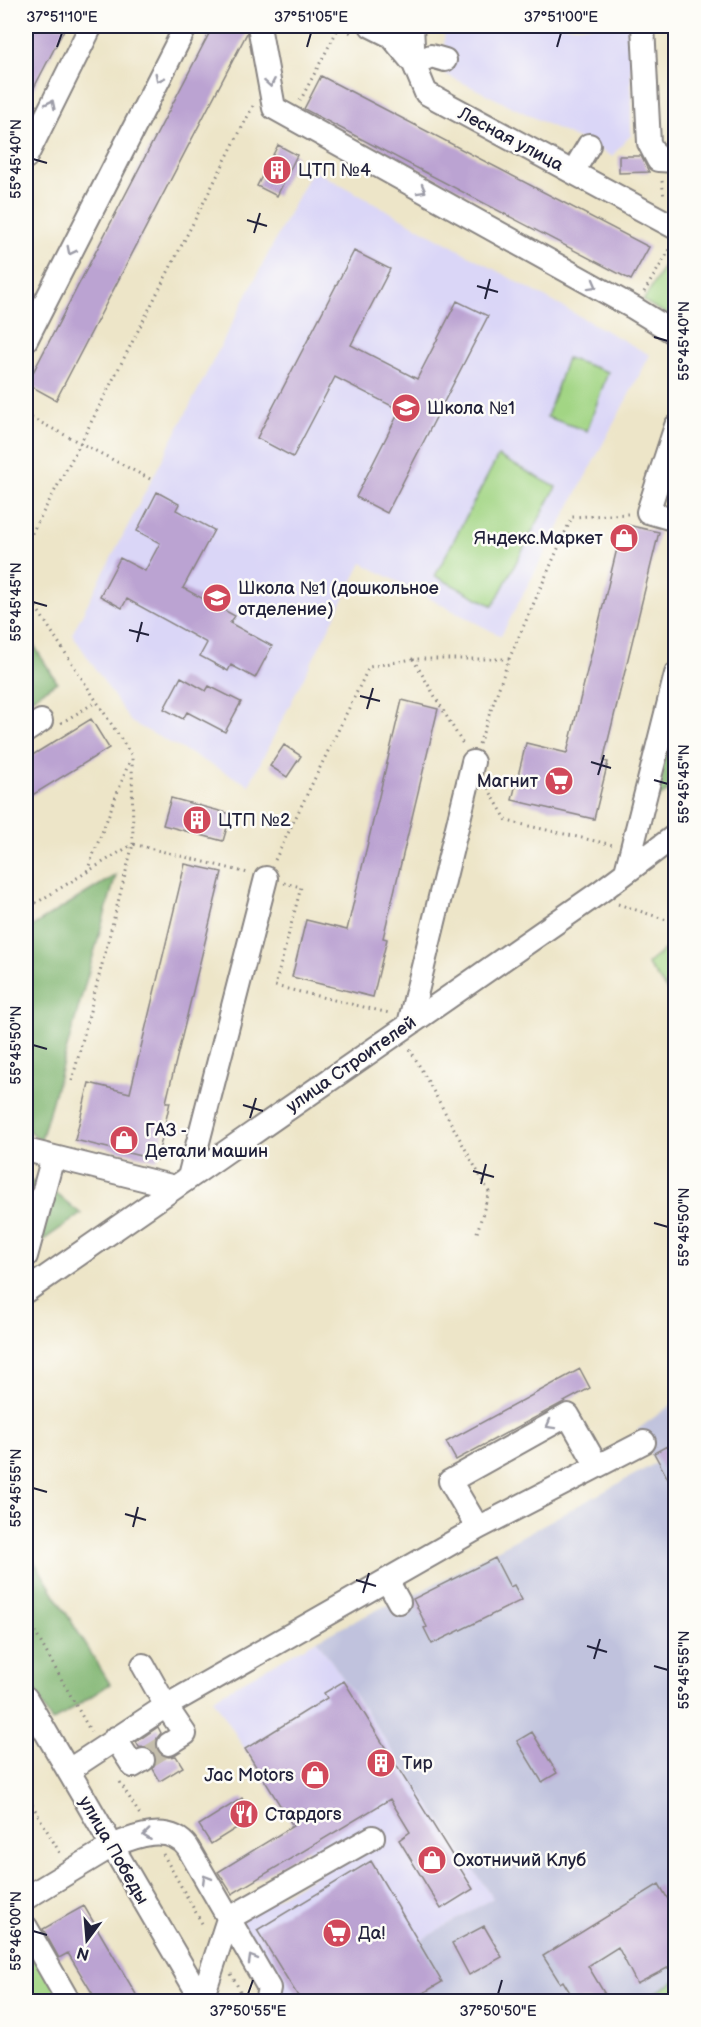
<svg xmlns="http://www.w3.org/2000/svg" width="701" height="2027" viewBox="0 0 701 2027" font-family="'Balsamiq Sans',sans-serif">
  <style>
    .built { fill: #dad6f7 }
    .industrial { fill: #c0c2dd }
    .green { fill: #a2d584; stroke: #627c60; stroke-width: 1.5 }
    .forest { fill: #81b672; stroke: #526c56; stroke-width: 1.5 }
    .building { fill: #bba3d2 }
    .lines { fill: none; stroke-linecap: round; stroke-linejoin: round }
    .minor-tunnel { stroke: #c4beac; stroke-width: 22; stroke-dasharray: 22 11; stroke-linecap: butt }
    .minor-casing { stroke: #888482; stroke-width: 26 }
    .path { stroke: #888482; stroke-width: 3; stroke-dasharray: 1.5 4.5; stroke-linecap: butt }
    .minor { stroke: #fff; stroke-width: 22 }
    .oneway { stroke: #9c9ca7 }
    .ticks { fill: none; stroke: #22223b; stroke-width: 2 }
    .labels { text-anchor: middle; stroke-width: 5; stroke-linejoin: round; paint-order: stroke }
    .street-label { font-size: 18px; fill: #22223b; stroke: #fdfcf7 }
    .poi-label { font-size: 18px; fill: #22223b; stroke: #fdfcf7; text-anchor: start }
    .neatline { fill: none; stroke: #22223b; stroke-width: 2 }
    .ticks-label { font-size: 15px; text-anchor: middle; fill: #22223b }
  </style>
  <rect width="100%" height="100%" fill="#fdfcf7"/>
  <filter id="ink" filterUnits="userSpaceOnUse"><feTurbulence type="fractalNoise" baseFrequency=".0167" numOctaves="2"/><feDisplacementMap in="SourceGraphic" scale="12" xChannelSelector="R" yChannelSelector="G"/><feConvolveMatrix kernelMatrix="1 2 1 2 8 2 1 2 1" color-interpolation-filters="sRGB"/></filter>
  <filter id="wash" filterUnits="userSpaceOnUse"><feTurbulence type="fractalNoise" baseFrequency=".008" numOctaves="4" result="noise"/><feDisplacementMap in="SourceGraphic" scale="24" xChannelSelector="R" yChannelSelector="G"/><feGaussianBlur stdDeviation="1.35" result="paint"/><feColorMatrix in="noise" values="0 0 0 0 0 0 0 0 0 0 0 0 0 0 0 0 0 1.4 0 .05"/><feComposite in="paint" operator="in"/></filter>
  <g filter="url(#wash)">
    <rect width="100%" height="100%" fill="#ede5c8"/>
    <path class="built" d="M444,26H631V135L612,156L445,74Z
      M312,169L650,355L501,636L362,563L249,785L131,722L72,634Z
      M317,1640L493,1898L318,2001H285L237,1921L320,1873L308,1850L213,1698Z"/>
    <path class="industrial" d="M675,1402V2001H318L493,1898L317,1640L383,1607L405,1600L656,1463L637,1430Z"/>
    <path class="green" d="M674,250L675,251V319L643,301Z
      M567,358L608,372L587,431L547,417Z
      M498,456L556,487L493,606L435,576Z
      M675,941V1001L647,964Z
      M26,1927L69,2001H26Z
      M675,1981V2001H642Z"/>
    <path class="forest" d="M26,633L57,682L26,702Z
      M675,721V786L651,803Z
      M116,875L41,1140L26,1129V930Z
      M26,1180L47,1186L81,1214L26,1252Z
      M26,1548L110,1684L52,1722L26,1676Z"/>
    <g id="blocks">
      <path class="building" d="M26,26H66L26,103Z
        M213,26H246L247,33L56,400L27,384Z
        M321,76L649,247L631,280L304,109Z
        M278,145L297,155L277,196L257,186Z
        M619,156H641L649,172L619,173Z
        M354,251L390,269L351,345L417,379L457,301L488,316L387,513L356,497L400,410L335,377L293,457L257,438Z
        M157,492L179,504L176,510L214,530L183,588L235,616L230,623L272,646L255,678L231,665L228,671L200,656L207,643L127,599L122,608L100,596L120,558L145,571L160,543L137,531Z
        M623,524L659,532L603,761L608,762L594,819L512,800L526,743L567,753Z
        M181,677L206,691L209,686L241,702L225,732L187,712L183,719L164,709Z
        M402,700L438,709L383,938L387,939L373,997L292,977L306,920L347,930Z
        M91,719L109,748L26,799V759Z
        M284,745L301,756L287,777L270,766Z
        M171,798L231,814L223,841L163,825Z
        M185,864L222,872L166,1102H170L157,1160L75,1140L89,1083L130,1093Z
        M580,1369L590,1388L456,1460L446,1442Z
        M667,1446L675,1461V1492L654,1453Z
        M495,1558L510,1587L514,1585L522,1600L432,1644L424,1628L427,1627L413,1599Z
        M344,1681L473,1889L441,1909L399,1840L410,1832L390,1799L232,1894L218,1872L293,1826L245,1749L327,1698L324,1693Z
        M158,1727L161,1733L157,1738L156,1744L158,1752L162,1756L169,1757L176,1756L183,1767L160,1781L153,1769L156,1760L154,1753L149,1748L139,1747L136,1742Z
        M532,1732L557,1773L542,1782L517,1741Z
        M242,1798L254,1817L211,1844L199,1825Z
        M371,1861L442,1982L410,2001H301L257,1930Z
        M659,1884L675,1911V1964L637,1984L618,1947L588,1966L609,2001H575L563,1981L560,1983L543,1956Z
        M84,1906L140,2001H97L68,1953L59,1958L43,1929Z
        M484,1926L502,1957L469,1975L452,1943Z"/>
    </g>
  </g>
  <g filter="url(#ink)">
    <use href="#blocks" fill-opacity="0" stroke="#888482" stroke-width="1.5"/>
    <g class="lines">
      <path class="minor-tunnel" d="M143,1760L169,1744"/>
      <g class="minor-casing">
        <path id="minor" d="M259,26L274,108L634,308L673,332
          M371,26L391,36L414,64L426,93L676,228
          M412,26L414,64
          M643,26L649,143L658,160L676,161
          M414,64L431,56L445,60
          M26,157L91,26
          M573,172L589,145
          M26,340L186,26
          M676,426L648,512L676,520
          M26,731L41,721
          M626,872L676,674
          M409,1024L473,762
          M26,1150L175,1187
          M189,1177L266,878
          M26,1256L53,1157
          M26,1291L600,892L676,835
          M478,1528L450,1481L568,1415L597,1466
          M387,1580L399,1602
          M143,1665L166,1706L185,1734L169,1744
          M26,1698L203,2002
          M115,1738L133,1766L143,1760
          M69,1770L166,1706L478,1528L644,1442
          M26,1898L112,1846C135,1836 170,1823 188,1848L269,1988L266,2002
          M26,1927L69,2002
          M202,1999L228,1919L373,1837"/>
      </g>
      <path class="path" d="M339,26L351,33
        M300,101L339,27
        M662,181L664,198
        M644,292L672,246
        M26,415L152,480
        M26,544L80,444L253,106
        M26,592L132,756L133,844L26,909
        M413,659L464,746
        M61,723L96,702
        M479,744L509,659L572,517L628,514
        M488,788L507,821L613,845
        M275,860L369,667L413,659H509
        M87,871L130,760
        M284,883L301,887L275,986L389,1013
        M618,904L673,922L676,925
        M410,1049L489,1192L476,1236
        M72,1081L133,844L248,873
        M26,1616L91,1732
        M120,1782L140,1815
        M26,1794L61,1855
        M163,1854L204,1927
        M231,1974L245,2000
        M26,1996L33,2002"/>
      <use href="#minor" class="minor"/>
    </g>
    <defs><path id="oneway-chevron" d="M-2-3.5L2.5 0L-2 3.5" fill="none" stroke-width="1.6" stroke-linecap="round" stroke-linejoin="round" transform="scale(1.5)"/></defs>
    <g class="oneway">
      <use href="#oneway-chevron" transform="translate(159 78) rotate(117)"/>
      <use href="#oneway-chevron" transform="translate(270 83) rotate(80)"/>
      <use href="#oneway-chevron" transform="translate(51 104) rotate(-64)"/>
      <use href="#oneway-chevron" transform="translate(422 190) rotate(29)"/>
      <use href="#oneway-chevron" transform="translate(71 251) rotate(117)"/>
      <use href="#oneway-chevron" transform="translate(593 285) rotate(29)"/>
      <use href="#oneway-chevron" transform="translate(550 1425) rotate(151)"/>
      <use href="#oneway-chevron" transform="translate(147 1835) rotate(173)"/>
      <use href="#oneway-chevron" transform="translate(206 1879) rotate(-120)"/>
      <use href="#oneway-chevron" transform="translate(252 1959) rotate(-120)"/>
    </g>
  </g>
  <path class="ticks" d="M57,47L62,33M307,47L311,33M557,47L561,33M33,159L47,163M247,220L267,226M254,233L260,213M477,286L498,292M485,299L490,279M654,337L668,341M33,602L47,606M129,630L149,635M137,642L142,622M360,696L380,701M367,709L373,688M591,762L611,768M598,775L604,755M654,780L668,784M33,1045L47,1049M243,1105L263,1111M250,1118L256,1098M473,1171L494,1177M481,1184L486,1164M654,1223L668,1227M33,1488L47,1492M125,1514L146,1520M133,1527L138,1507M356,1580L376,1586M363,1593L369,1573M587,1646L607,1652M594,1659L600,1639M654,1666L668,1670M33,1931L47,1935M248,1994L253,1980M498,1994L502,1980"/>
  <defs>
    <g id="building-disc" transform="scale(1.5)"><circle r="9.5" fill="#d1495b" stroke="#fdfcf7"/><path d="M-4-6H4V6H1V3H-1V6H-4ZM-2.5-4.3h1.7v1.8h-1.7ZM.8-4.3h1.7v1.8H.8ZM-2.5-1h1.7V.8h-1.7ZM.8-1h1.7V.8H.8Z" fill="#fff"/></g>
    <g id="school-disc" transform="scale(1.5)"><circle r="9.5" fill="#d1495b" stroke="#fdfcf7"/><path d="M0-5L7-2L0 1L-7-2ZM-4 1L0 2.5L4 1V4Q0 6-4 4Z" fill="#fff"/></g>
    <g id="shop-disc" transform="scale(1.5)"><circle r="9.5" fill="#d1495b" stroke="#fdfcf7"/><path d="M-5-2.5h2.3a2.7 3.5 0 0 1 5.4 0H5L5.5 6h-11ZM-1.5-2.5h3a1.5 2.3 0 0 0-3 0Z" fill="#fff"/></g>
    <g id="supermarket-disc" transform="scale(1.5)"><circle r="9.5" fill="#d1495b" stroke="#fdfcf7"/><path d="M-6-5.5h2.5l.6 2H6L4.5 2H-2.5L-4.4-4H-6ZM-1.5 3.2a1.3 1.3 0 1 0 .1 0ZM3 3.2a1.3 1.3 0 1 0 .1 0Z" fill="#fff"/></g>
    <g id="restaurant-disc" transform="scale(1.5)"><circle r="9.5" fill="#d1495b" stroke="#fdfcf7"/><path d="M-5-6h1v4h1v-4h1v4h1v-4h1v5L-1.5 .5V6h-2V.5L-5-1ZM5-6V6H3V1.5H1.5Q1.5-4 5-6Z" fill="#fff"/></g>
  </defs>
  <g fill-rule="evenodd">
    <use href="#building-disc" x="277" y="170"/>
    <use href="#school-disc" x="406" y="408"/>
    <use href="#shop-disc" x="624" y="538"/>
    <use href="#school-disc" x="217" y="598"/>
    <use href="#supermarket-disc" x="559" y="781"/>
    <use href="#building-disc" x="197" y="820"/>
    <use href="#shop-disc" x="124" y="1140"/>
    <use href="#building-disc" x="381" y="1763"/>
    <use href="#shop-disc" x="315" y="1775"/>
    <use href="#restaurant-disc" x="244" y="1814"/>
    <use href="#shop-disc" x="432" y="1860"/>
    <use href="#supermarket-disc" x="337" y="1933"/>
  </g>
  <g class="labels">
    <g class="street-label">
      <text transform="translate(511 139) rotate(28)" y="6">Лесная улица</text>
      <text transform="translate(351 1064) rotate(-35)" y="6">улица Строителей</text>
      <text transform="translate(114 1850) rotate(60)" y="6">улица Победы</text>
    </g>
    <g class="poi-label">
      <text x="298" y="176">ЦТП №4</text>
      <text x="427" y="414">Школа №1</text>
      <text x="603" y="544" text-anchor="end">Яндекс.Маркет</text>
      <text x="238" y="594">Школа №1 (дошкольное<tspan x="238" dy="21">отделение)</tspan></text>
      <text x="538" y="787" text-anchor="end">Магнит</text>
      <text x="218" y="826">ЦТП №2</text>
      <text x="145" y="1136">ГАЗ -<tspan x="145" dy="21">Детали машин</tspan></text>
      <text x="402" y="1769">Тир</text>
      <text x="294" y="1781" text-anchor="end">Jac Motors</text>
      <text x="265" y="1820">Стардогs</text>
      <text x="453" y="1866">Охотничий Клуб</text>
      <text x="358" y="1939">Да!</text>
    </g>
  </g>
  <rect width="701" height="2027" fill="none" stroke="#fdfcf7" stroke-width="66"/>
  <g transform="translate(87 1940) rotate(196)" stroke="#fdfcf7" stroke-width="4.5" paint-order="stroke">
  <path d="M0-4.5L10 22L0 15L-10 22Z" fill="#22223b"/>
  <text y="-9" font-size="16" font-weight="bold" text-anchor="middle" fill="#22223b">N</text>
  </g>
  <rect x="33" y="33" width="635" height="1961" class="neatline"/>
  <g class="ticks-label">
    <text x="62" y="22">37°51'10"E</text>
    <text x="311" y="22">37°51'05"E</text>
    <text x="561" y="22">37°51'00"E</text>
    <text transform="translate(16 159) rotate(-90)" y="5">55°45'40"N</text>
    <text transform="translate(684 341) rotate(-90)" y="5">55°45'40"N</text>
    <text transform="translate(16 602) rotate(-90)" y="5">55°45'45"N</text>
    <text transform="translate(684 784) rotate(-90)" y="5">55°45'45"N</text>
    <text transform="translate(16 1045) rotate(-90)" y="5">55°45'50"N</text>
    <text transform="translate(684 1227) rotate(-90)" y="5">55°45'50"N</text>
    <text transform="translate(16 1488) rotate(-90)" y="5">55°45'55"N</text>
    <text transform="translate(684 1670) rotate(-90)" y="5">55°45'55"N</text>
    <text transform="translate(16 1931) rotate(-90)" y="5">55°46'00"N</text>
    <text x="248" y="2016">37°50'55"E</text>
    <text x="498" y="2016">37°50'50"E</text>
  </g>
</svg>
